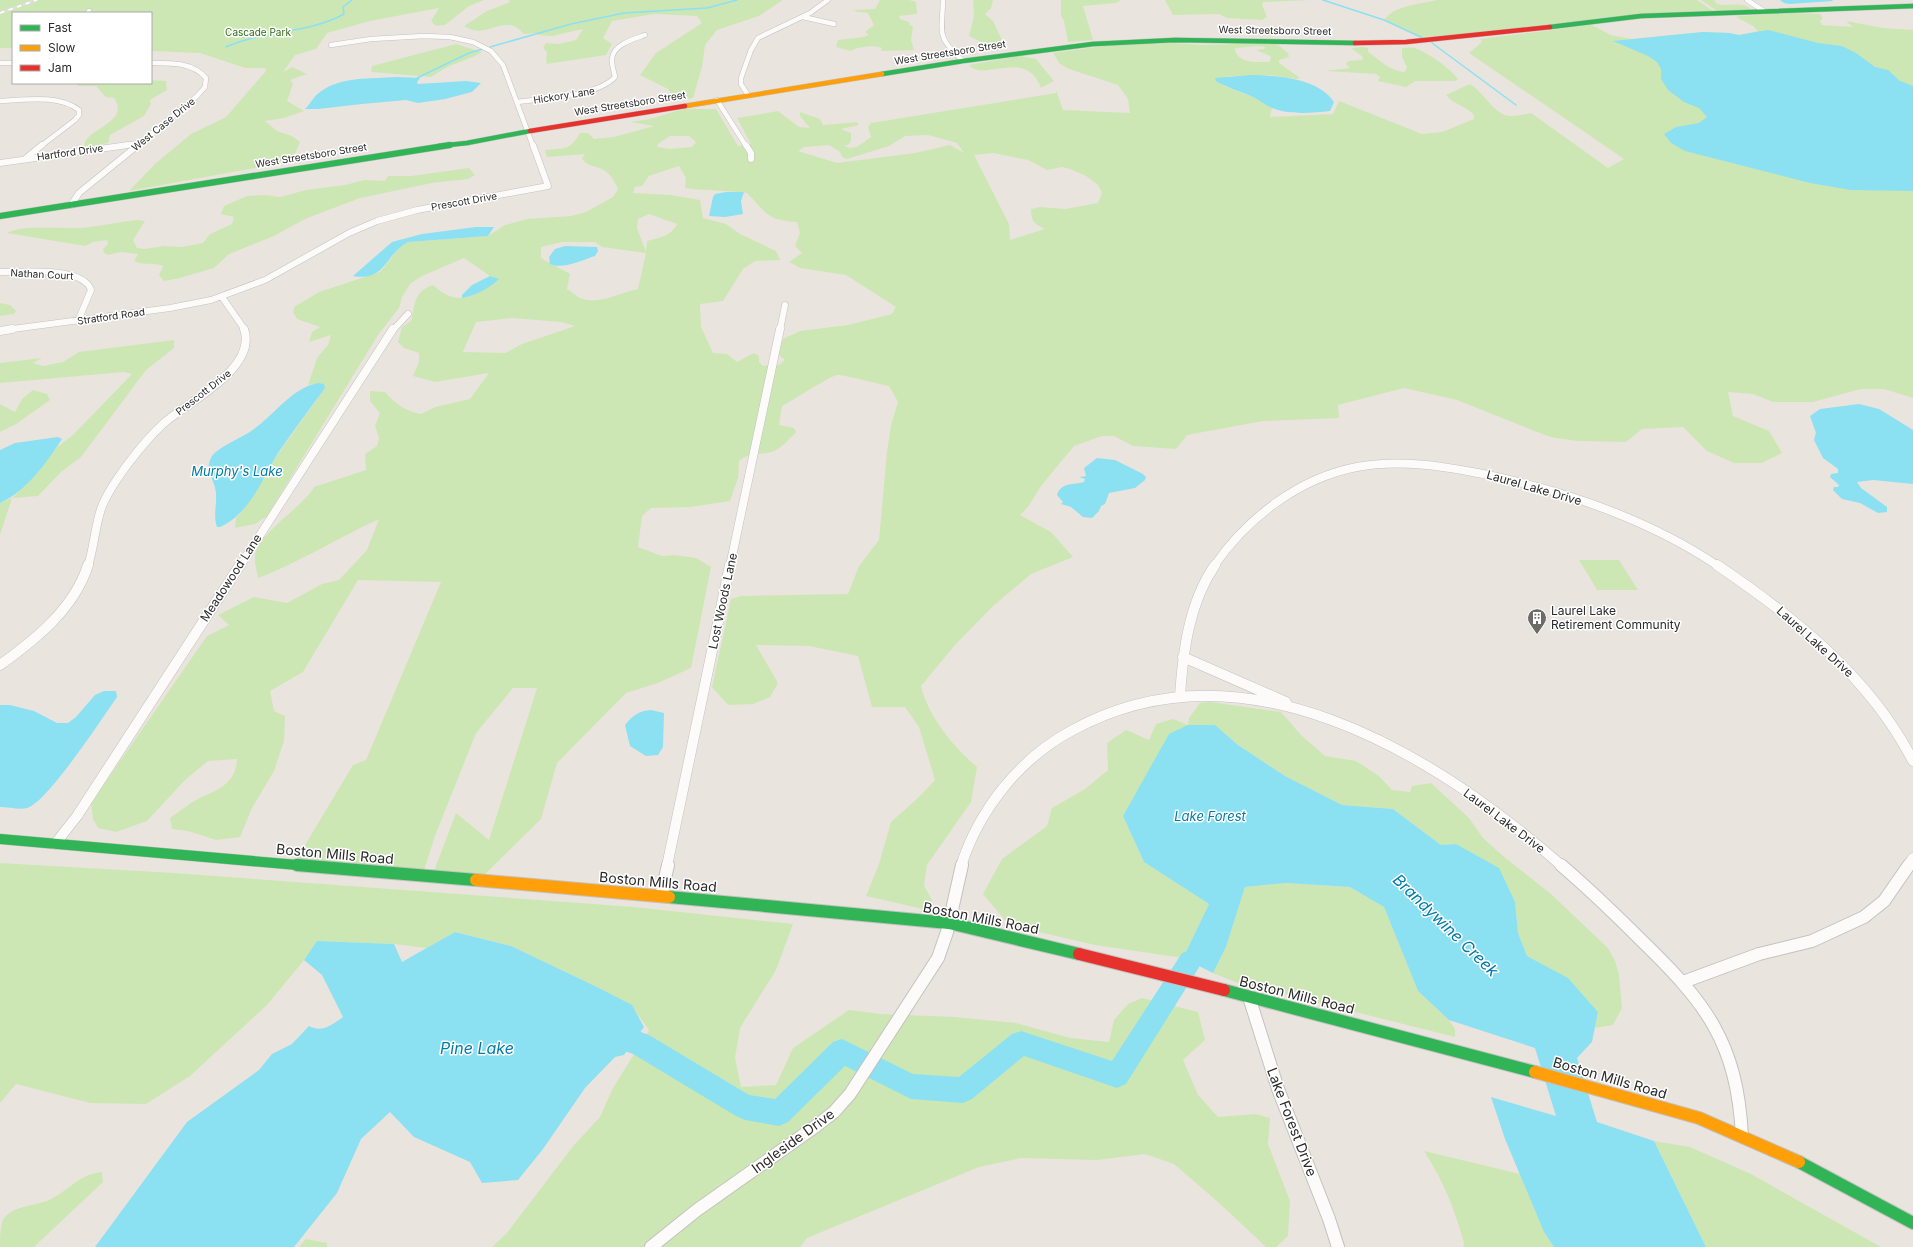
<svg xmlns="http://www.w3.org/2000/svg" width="1913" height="1247" viewBox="0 0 1913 1247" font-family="Inter,sans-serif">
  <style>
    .green { fill: #cde7b4; fill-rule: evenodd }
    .water { fill: #8be0f2 }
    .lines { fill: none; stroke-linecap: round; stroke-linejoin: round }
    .stream { stroke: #8be0f2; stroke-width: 1.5 }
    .river { fill: #8be0f2; fill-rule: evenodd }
    .street-far4-casing { stroke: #c3c1c1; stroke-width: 5.5 }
    .street-far3-casing { stroke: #c3c1c1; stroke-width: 7 }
    .street-far2-casing { stroke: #c3c1c1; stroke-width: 9 }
    .street-far1-casing { stroke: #c3c1c1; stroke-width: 11 }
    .street-casing { stroke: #c3c1c1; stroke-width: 14 }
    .fast-far3-casing { stroke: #c3c1c1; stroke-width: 5.5 }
    .fast-far2-casing { stroke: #c3c1c1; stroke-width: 7 }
    .fast-far1-casing { stroke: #c3c1c1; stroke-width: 11 }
    .fast-casing { stroke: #c3c1c1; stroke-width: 14 }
    .slow-far1-casing { stroke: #c3c1c1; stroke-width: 5.5 }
    .slow-casing { stroke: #c3c1c1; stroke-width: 14 }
    .jam-far1-casing { stroke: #c3c1c1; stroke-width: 5.5 }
    .jam-casing { stroke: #c3c1c1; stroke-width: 14 }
    .street-far4 { stroke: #fcfbfa; stroke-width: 4.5 }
    .street-far3 { stroke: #fcfbfa; stroke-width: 6 }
    .street-far2 { stroke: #fcfbfa; stroke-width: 8 }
    .street-far1 { stroke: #fcfbfa; stroke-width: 10 }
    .street { stroke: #fcfbfa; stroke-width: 12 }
    .fast-far3 { stroke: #30b455; stroke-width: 4.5 }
    .fast-far2 { stroke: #30b455; stroke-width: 6 }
    .fast-far1 { stroke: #30b455; stroke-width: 10 }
    .fast { stroke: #30b455; stroke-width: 12 }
    .slow-far1 { stroke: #ff9f0a; stroke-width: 4.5 }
    .slow { stroke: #ff9f0a; stroke-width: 12 }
    .jam-far1 { stroke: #e5322d; stroke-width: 4.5 }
    .jam { stroke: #e5322d; stroke-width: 12 }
    .rail-casing { stroke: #dddddf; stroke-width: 2.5 }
    .rail { stroke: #fff; stroke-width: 1.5; stroke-dasharray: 4.5; stroke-linecap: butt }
    .labels { text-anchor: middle; stroke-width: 3; stroke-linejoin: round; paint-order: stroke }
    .far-street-label { font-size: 10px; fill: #2a2a2a; stroke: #fff }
    .far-park-label { font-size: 10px; fill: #2d6f12; stroke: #fff }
    .street-label { font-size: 12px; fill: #2a2a2a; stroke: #fff }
    .poi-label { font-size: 12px; fill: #2a2a2a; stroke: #fff; text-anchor: start }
    .water-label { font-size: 13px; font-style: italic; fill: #007ca8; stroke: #fff }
    .near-street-label { font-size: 14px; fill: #2a2a2a; stroke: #fff }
    .near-water-label { font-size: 16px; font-style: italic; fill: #007ca8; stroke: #fff }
  </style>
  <rect width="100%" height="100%" fill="#eae4de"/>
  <path class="green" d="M0,0H32L0,12Z
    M37,0H484L469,6L445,25L436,26L431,21L439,8L370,21L327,33L316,49L295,55L283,72L292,67L307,74L290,80L293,84L287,101L304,111L284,118L265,121L277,131L292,136L300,142L292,161L129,191L155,164L191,134L226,117L266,71L265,68H245L200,53L151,51V13H13V48H0V13Z
    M509,0H783L759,16L717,30L705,45L702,67L693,98L676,101L668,89L640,75L656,53L702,23L697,16L654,14L612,21L603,38L612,44L606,55L547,64L546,60L547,52L543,48L546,43L559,44L576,40L583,29L552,36L539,35L538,33L524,34C521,31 517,27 514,26C498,20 484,39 464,26L487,11L510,2Z
    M880,0H909L916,2L917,14L899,16L900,19L909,22V24L913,27L911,40L914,50L881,51L882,48C874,45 857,47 850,51L836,47L838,40L863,37L869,35L865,32L874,25L868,13L858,12L853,10L875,9Z
    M973,0H993L991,8L985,14L993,21L1002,40L1000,44L989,46L969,36L974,16Z
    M1061,0H1121L1116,3L1083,6L1093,40L1068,42L1064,21L1061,16Z
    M1165,0H1312L1263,2L1262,5L1267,17L1262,20L1227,18L1219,14L1173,15Z
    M1437,0H1697L1713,11L1622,16L1493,32L1421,37L1384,20C1395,5 1420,4 1437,0Z
    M1701,0H1714L1717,4C1728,7 1740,1 1750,8V10L1717,11Z
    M1791,13L1820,14L1823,18L1820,21L1822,25L1853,27L1846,21L1883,28L1913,30V398L1884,389H1861L1813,402H1773L1753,394L1728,392L1733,416L1769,431L1782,453L1762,463H1734L1707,451L1683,427L1642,429L1626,442L1577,441L1550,437L1457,400L1404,388L1338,405L1339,418L1263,421L1187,435L1176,449L1133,446L1114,436H1102L1074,446L1041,486L1028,507L1020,515L1051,532L1073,557L1031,574L993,606L955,645L921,686C929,718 953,746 977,767L971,802L927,865L924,886L932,900L927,910L866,896L879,864L891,822L920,796L935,780L919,727L905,707H872L858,656L809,646L756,645L778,683L770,697L753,704L728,705L712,687L731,599L741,596L848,594L859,566L879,540L887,452L891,425L898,402L889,386C878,384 846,375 837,375C830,376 792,401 782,406L779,425L794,428L796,432C790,438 783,447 774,451C761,456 751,451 739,461L738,478L730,501L691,507L651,508L642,516L638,547L662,556L675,555L696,558L711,567L691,668L658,683L626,693L557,763L541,819L485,874L434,871L456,813L489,840L537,688H513L476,733L435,836L424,870L296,860L353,765L366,760L441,582L358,580L303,672L270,691L274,711L285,716L284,741L274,771L252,808L240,837L216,840L188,831L172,829L170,818C179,812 187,805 196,800C216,790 236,785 237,759L208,761L185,780L147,821L116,832L98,828L93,819L91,803L207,636L229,625L218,615L254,597L287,603L322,584L339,580L367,550L379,519C338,538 300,562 258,578C257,571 254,562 255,556C258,533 303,507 314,487L366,470L365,454L377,446L379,438L375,426L380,413L370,401V391L385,392C395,404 406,411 421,414L435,407L470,399L489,373L435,382L413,376L419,362V353L404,348L398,342L402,327L411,321C416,303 413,292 433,285C455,306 477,300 493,277L490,276L464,258L422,276L410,284L402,297L399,308L378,335L267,516L255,524L235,528L236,518L244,509L278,454L325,388L318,383L308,385L317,358L328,345L331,335L309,342L312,332L320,327L297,319L293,312L294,307L319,292L380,272L401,246L408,242L488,236L505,225L527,219L571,216L586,212L613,197L618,189C614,181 610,173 602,169C595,166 587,166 582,159L585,154L547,157L545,150C564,148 570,151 580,133H588L594,139L614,137L654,126L630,122L650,119L683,109H716L738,146L751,144L737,118L778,111L799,127L810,128L800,116V112L820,119L823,125L857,122L859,125L841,129L851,133V141L848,145H844L849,148L857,147L871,137L868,127L871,123L1056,93V90L1063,110L1130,113L1128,99L1118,85L1069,69L1060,64L1053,53L1109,45L1172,43L1203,45L1270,43L1278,45L1288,53L1289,57L1279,60V63L1300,78L1296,79L1270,75L1229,76L1222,85L1253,97L1272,108L1270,117L1333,114L1339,101L1422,134L1442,132L1474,119V115C1466,106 1453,104 1446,95L1470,84C1483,91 1496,118 1512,116C1518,116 1525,114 1531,113L1608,168L1624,159L1469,53L1482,42L1480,39L1592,25L1611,35L1631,39L1703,32L1729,33L1739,35L1758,31L1753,26L1736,17L1739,16ZM1259,46L1265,47L1264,49L1256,50L1270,56L1271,59L1269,62C1257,62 1236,64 1235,48ZM928,135L957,143L964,153L950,145L915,153L837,163L798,151L804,147L829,145L840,152L842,157L847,159L889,146L905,136ZM670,136H689L696,142L692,147L670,149L657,147L658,144ZM993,153L1028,160L1047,170L1062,167L1070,169L1086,176L1098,185L1102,193L1098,203L1065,209L1040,207L1031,209C1031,222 1035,224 1045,229L1010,240L1009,224L974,155ZM679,166L686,178L685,188C706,191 726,190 747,193C768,214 766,220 797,222L800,233L795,246L802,253L789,262L800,268L846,275L896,307L892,314L848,325L800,331L783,339L778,354L785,360L779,365L763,366L759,362V356L754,353L737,362L727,354L713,353L701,327L700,304L723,301L743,269L755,261L780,260L776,251L740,234L726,224L703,218L700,200L671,195L633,193L635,187L642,186L649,176ZM649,214L677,224C672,236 658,238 647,241L646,252L637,228L638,219ZM562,242H595L602,247L646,253L638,289C621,292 598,306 580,298C576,296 571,291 567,289L570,274L541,258V247ZM512,318L561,322L575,326L522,344L505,353L463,352L476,322Z
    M456,44L482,52L473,57L447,67L431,77L371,72L372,66Z
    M1362,47L1368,48V52C1380,60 1389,71 1405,72L1407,67L1402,57V48C1406,48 1410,47 1414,48C1426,51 1451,69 1458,79L1455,81H1415L1406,87L1378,81L1380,77L1376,74L1325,71L1350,68L1346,64L1349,61L1362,60L1363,57L1351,48Z
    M1020,56L1036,59L1054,81L1041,88C1026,47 984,83 969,65Z
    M151,80L166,81L167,90L150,100L151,104L144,116L110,135L108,143L83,148C84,145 85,141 87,139C96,127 129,119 114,98L106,97L96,86H78L76,83L131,84L151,83Z
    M469,168L475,175L468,179L432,183L360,198L305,219L274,236L229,254L214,268L180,278L164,281L159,275L163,266C153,262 143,266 134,261L138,254L121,252L108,255L104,253L103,249L108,244L107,240L93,242L85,246L7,233C24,224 61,229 81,228C100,226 119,222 137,220L145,221L133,240L137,248L144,249L164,246L182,247L203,243L210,234L232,224L234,217L221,214L224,206L247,196L264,195L280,197L306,190L345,185L365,180L385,181L388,176H411Z
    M0,303L10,305L16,311L14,314L0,316Z
    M174,340V348L146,370L81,457L61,472L38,496L12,498L0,535V503L12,498L28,483L56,448L73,435L132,374L124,372L0,383V363L42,358L33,363L43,366L63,362L79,352Z
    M33,390L47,394L50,400L16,424L0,432V404L15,412L22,399Z
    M1579,560H1619L1638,590H1597Z
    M1210,702L1281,712L1301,735L1325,756L1356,761L1379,776L1392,790L1410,792L1412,786L1431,783L1469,818L1483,838L1503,856L1551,894L1608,948L1615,961L1619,974L1622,1008L1613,1025L1595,1028L1598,1012L1568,979L1527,956L1518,933L1515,902L1456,844L1441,845L1393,809L1342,805L1285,776L1238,745L1215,725L1140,787L1123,816L1144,862L1209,904L1183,958L1095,945L1009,925L983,894L1002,859L1047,826L1052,808L1085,789L1108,770L1107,743L1126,730L1149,740L1156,724L1173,719L1188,725L1189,718L1200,703Z
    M0,863L174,873L634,907L793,924L776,970L740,1028L735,1058L741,1087L776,1085L793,1048L849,1010L882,1014L954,1017L1016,1023L1070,1038L1109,1042L1114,1020L1128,1004L1142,998L1198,1012L1205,1040L1183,1060L1198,1095L1218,1117L1255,1114L1270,1118L1268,1144L1290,1201L1288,1236L1276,1247H1266L1218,1202L1174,1164L1145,1154L1097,1160L1021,1158L979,1167L807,1238L800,1247H492L506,1234L574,1145L600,1117L613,1088L649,1030L631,1005L597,987L511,946L455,932L427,948L394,944L317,941L304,960L267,1005L190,1076L146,1104L90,1103L16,1084L0,1103Z
    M1286,883L1350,887L1384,907L1418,991L1449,1020L1455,1029V1037L1235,982L1213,973L1226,947L1245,887Z
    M1654,1141L1690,1147L1751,1174L1881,1247H1706Z
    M1424,1151L1520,1174L1544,1232L1554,1247H1463L1464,1243C1455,1210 1443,1180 1424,1151Z
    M102,1172L103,1182L34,1247H0C0,1238 0,1225 4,1218C15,1205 35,1206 49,1200C70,1190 77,1175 102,1172Z
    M306,1239L327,1243V1247H299Z"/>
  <path class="water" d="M1780,0H1832L1833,1L1789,4L1784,3Z
    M1768,30L1818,43L1842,46L1856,53L1875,67L1888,70L1900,81L1913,86V191L1851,190L1810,183L1685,151L1671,143L1664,134L1676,127L1699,123L1707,117L1699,108L1684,102L1668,90L1661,79V69L1657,62L1648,56L1613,41L1703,32L1729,33L1739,35Z
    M1250,75C1275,75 1319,78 1334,102L1330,111C1312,113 1289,115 1272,108C1265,105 1259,100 1253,97C1241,91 1227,88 1216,81L1215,78Z
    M396,77L420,78L417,82L418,84L466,81L481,83L472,92L445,99L418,103L406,100L362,104L318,109H305C311,103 314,96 320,92C342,76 370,79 396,77Z
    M726,192H744L741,201L743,214L725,217L709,216L713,197L715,194Z
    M476,227H494L488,236L408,242C385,254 386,282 353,276L392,242L422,234Z
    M565,246L597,247L598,251L595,256C583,260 562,270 550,264L549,257L555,249Z
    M490,276L499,279C490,288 474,296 462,298V295L472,285Z
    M318,383L324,384L325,388C309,410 293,431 278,453C261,480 251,513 220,527H217C213,516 217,504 216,493C215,480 204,471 211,458C215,448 244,437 254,429C275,414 292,388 318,383Z
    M1859,404L1879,409L1913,430V484L1873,480L1857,482L1861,488L1887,507V512L1878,513L1860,503L1842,499L1833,490L1834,487H1838L1839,485L1830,477L1831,474L1838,473V469L1823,458L1814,440L1816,433L1810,416L1820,409Z
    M58,437L62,439C46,463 27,491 0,503V450L15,443Z
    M1097,458L1115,460L1143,474L1146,477L1145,480L1135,488L1109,493L1105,504L1101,506L1099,511L1092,518L1083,517L1071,507L1061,504L1063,502L1057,495C1061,482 1074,485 1084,482L1085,479L1079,477L1086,476L1084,468Z
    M104,691H116L117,697C103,717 47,803 27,808C20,810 8,807 0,807V705H10L34,711L57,723H68L76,717L95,695Z
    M651,710L664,713L663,747L658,755L646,756L630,746L625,725C633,715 639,711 651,710Z
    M1188,725H1215L1238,745L1285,776L1342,805L1393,809L1441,845L1456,844L1499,868L1515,902L1518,933L1527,956L1568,978L1598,1012L1592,1042L1577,1058L1597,1122L1654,1141L1706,1247H1554L1544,1232L1505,1139L1491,1097L1556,1116L1535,1048L1449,1020L1418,991L1384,907L1350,887L1286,883L1245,887L1226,947L1213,973L1183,958L1209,904L1144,862L1123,816L1169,734Z
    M455,932L511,946L597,987L632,1005L644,1027L624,1055L615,1057L585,1088L543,1149L518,1180L482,1183L470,1162L414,1137L390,1112L361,1139L337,1193L294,1247H95L187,1122L259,1070L272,1054L292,1044L309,1026C322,1033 332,1025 343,1017L322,975L304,960L317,941L394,944L402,962Z"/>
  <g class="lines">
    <path class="stream" d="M1323,0L1384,20L1425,39
      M1432,43L1516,105
      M226,47C264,30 308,34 344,14L343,7L352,0
      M490,47L571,24L624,13L707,8L737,0
      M417,78L469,53L483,49"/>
    <path class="river" d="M1190,950L1198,953L1202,961L1198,969L1126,1084L1117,1088L1024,1056L972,1099L963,1103L911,1099L845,1066L788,1122L779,1126L745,1120L736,1116L633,1054L601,1042L598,1033L601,1024L610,1021L649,1035L749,1095L775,1099L833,1042L842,1039L913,1074L959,1077L1012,1034L1021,1031L1112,1061L1182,953Z"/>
    <g class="street-far4-casing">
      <path id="street-far4" d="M943,0C942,35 936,36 963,61
        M1747,0L1764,11
        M88,13L89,11
        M803,17L834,24
        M331,45L371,39L424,36L450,37L473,42L491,51L503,65L533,146
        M0,63H13
        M748,95L741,84V78L751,50L758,38L810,13L828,0
        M717,100L746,146
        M0,101C24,100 58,94 79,110V115L75,120L41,146
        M518,102C545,98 596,97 615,77C614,71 611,64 612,58C614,44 634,39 645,35
        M121,146L139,143
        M137,146L197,96L205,87L206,78C192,62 171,63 151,63"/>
    </g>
    <g class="street-far3-casing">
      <path id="street-far3" d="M746,145L751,153V159
        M25,159L42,145
        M0,163L128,145
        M71,205L79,193L138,145
        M0,272C21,272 83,266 91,290L78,321
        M222,297L245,330
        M5,330L170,308L211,300L265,280L349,233L377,221L417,210L548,186L533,145
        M393,330L408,314
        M780,330L785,305"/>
    </g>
    <g class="street-far2-casing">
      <path id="street-far2" d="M0,331L12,329
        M88,566C94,547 95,527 101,509C110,484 144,441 164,423C188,402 258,368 244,329
        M240,566L393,329
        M730,566L780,329
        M1214,566C1247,518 1299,478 1357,467C1399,459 1442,466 1483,474C1565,491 1648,519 1718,566"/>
    </g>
    <g class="street-far1-casing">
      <path id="street-far1" d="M1717,565C1794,617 1870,677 1913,761
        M1183,657L1286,702
        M0,665C36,639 74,609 88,565
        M1180,696C1183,651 1189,603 1215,565
        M55,844L77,816L240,565
        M667,866L730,565
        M961,866C979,810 1019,759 1071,731C1242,636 1432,752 1562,866
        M1908,866L1913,858"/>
    </g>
    <g class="street-casing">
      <path id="street" d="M1561,865C1589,889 1615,914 1641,940C1706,1003 1737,1042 1742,1136
        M661,896L668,865
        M1683,982L1759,954L1812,941L1864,917L1884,901L1909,865
        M1249,997L1278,1089L1329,1219L1338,1247
        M651,1247L697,1210L816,1126L834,1112L850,1094L938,958L947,932L962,865"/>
    </g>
    <g class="fast-far3-casing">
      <path id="fast-far3" d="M1550,27L1641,16L1913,6
        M882,74L963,61L1093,44L1175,40L1355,43
        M439,146L467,143L530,131"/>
    </g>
    <g class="fast-far2-casing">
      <path id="fast-far2" d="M0,216L450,145"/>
    </g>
    <g class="fast-far1-casing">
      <path id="fast-far1" d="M0,839L309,866"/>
    </g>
    <g class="fast-casing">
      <path id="fast" d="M297,865L476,880
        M669,897L949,923L1079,954
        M1224,990L1535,1072
        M1799,1162L1913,1223"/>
    </g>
    <g class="slow-far1-casing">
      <path id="slow-far1" d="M685,106L882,74"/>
    </g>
    <g class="slow-casing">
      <path id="slow" d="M476,880L669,897
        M1535,1072L1699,1118L1799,1162"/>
    </g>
    <g class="jam-far1-casing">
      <path id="jam-far1" d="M1355,43L1406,42L1550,27
        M530,131L685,106"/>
    </g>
    <g class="jam-casing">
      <path id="jam" d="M1079,954L1224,990"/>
    </g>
    <use href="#street-far4" class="street-far4"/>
    <use href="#street-far3" class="street-far3"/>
    <use href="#street-far2" class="street-far2"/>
    <use href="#street-far1" class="street-far1"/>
    <use href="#street" class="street"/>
    <use href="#fast-far3" class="fast-far3"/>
    <use href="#fast-far2" class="fast-far2"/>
    <use href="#fast-far1" class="fast-far1"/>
    <use href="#fast" class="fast"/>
    <use href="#slow-far1" class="slow-far1"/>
    <use href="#slow" class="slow"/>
    <use href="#jam-far1" class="jam-far1"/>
    <use href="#jam" class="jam"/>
    <g class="rail-casing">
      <path id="rail" d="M0,13L37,0"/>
    </g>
    <use href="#rail" class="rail"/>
  </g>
  <defs>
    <g id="building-pin" transform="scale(1)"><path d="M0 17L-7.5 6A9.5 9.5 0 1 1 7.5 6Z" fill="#6d6b69" stroke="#fff"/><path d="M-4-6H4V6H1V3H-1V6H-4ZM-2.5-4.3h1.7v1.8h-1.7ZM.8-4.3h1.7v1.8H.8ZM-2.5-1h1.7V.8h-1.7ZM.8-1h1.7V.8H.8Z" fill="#fff"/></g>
  </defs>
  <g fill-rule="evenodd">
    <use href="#building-pin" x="1537" y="618"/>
  </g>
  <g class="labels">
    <g class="far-street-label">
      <text transform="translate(1275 30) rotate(1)" y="4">West Streetsboro Street</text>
      <text transform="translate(950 52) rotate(-9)" y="4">West Streetsboro Street</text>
      <text transform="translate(564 95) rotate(-9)" y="4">Hickory Lane</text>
      <text transform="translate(630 103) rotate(-9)" y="4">West Streetsboro Street</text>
      <text transform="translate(163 124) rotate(-39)" y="4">West Case Drive</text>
      <text transform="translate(70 152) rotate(-8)" y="4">Hartford Drive</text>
      <text transform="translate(311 155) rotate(-9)" y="4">West Streetsboro Street</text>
      <text transform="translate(464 201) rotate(-10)" y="4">Prescott Drive</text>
      <text transform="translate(42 274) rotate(3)" y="4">Nathan Court</text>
      <text transform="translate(111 316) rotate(-8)" y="4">Stratford Road</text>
      <text transform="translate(203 392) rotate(-38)" y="4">Prescott Drive</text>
    </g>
    <g class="far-park-label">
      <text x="258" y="36">Cascade Park</text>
    </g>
    <g class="street-label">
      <text transform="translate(1534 488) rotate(16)" y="4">Laurel Lake Drive</text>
      <text transform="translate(231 578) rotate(-57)" y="4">Meadowood Lane</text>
      <text transform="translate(723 601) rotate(-78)" y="4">Lost Woods Lane</text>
      <text transform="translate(1815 642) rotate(42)" y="4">Laurel Lake Drive</text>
      <text transform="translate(1504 821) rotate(37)" y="4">Laurel Lake Drive</text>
    </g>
    <g class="poi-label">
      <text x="1551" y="615">Laurel Lake<tspan x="1551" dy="14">Retirement Community</tspan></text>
    </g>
    <g class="water-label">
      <text x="237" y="476">Murphy's Lake</text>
      <text x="1210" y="821">Lake Forest</text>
    </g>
    <g class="near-street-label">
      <text transform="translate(335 854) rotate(5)" y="5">Boston Mills Road</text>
      <text transform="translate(658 882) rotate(5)" y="5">Boston Mills Road</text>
      <text transform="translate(981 918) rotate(11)" y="5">Boston Mills Road</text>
      <text transform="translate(1297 995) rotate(14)" y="5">Boston Mills Road</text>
      <text transform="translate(1610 1078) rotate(16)" y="5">Boston Mills Road</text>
      <text transform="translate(1292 1122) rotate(69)" y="5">Lake Forest Drive</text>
      <text transform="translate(793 1141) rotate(-36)" y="5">Ingleside Drive</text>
    </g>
    <g class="near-water-label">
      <text transform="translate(1446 925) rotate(44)" y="6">Brandywine Creek</text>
      <text x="477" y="1054">Pine Lake</text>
    </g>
  </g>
  <rect x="12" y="12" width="140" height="72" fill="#ffffff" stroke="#aaaaaa"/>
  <rect x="20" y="25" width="20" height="6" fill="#30b455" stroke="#aaaaaa"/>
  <text x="48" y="32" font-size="12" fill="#2a2a2a">Fast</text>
  <rect x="20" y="45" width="20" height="6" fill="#ff9f0a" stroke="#aaaaaa"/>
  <text x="48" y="52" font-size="12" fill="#2a2a2a">Slow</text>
  <rect x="20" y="65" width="20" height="6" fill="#e5322d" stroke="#aaaaaa"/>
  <text x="48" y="72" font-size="12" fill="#2a2a2a">Jam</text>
</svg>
